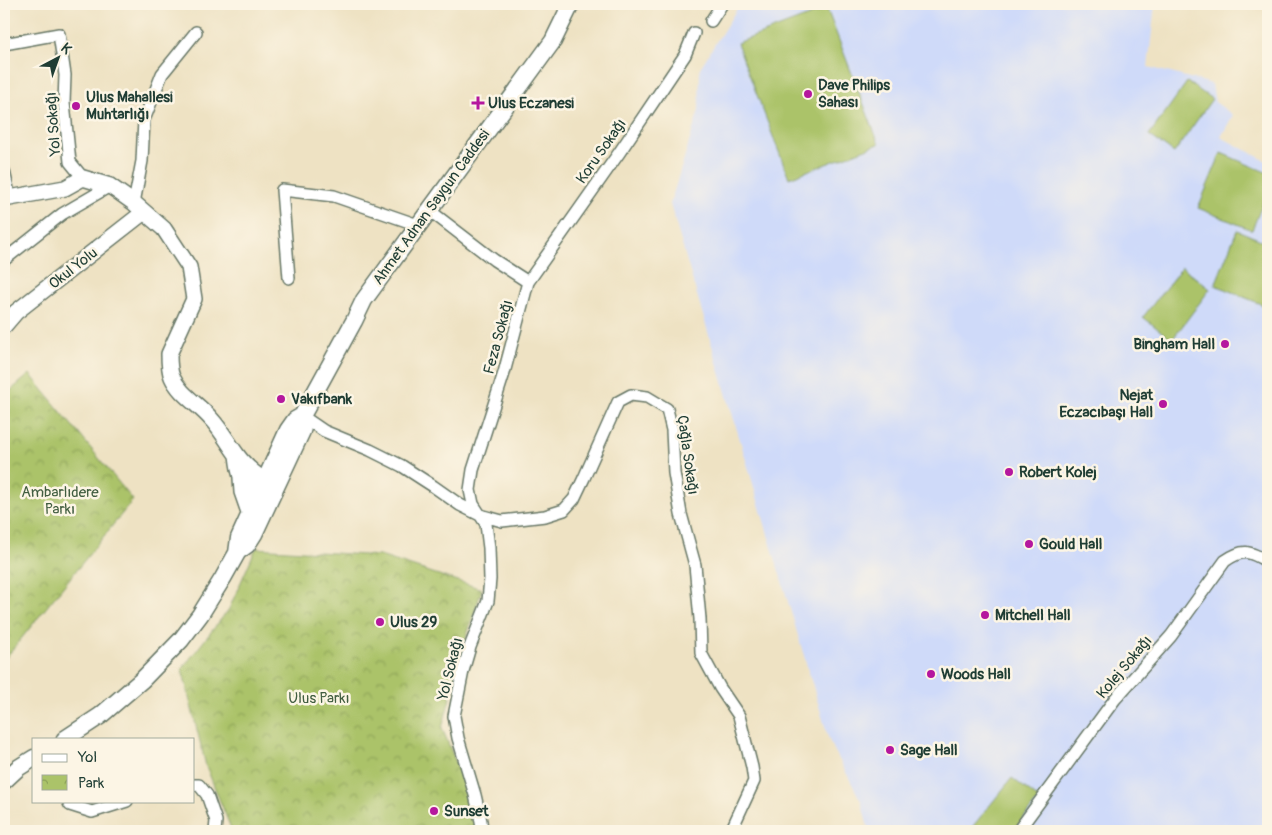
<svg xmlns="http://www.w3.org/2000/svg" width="1272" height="835" viewBox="0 0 1272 835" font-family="Pangolin,sans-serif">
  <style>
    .built { fill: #cfdaf9 }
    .park { fill: url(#park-crowns); stroke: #65804e }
    .pitch { fill: #abc369; stroke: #65804e }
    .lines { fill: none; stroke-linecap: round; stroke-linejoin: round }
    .minor-casing { stroke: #677766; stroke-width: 14 }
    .tertiary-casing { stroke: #677766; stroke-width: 18 }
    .secondary-casing { stroke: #677766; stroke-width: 19 }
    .minor { stroke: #fff; stroke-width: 11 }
    .tertiary { stroke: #fff; stroke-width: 15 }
    .secondary { stroke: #fff; stroke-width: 16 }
    .poi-dot { fill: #b5179e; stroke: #fcf5e5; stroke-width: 2 }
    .labels { text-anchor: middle; stroke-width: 5; stroke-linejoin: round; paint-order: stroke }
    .poi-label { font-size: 15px; font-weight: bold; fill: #1f3d34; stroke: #fcf5e5; text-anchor: start }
    .street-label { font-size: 15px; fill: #1f3d34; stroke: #fcf5e5 }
    .park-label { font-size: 15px; fill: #425e41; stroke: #fcf5e5 }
  </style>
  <defs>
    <pattern id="park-crowns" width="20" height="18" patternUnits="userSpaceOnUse" patternTransform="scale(1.25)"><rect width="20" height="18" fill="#abc369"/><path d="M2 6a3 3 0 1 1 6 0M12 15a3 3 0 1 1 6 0" fill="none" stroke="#8ba057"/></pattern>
  </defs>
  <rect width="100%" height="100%" fill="#fcf5e5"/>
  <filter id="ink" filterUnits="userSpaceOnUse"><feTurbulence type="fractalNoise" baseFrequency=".02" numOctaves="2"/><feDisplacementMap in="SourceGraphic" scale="10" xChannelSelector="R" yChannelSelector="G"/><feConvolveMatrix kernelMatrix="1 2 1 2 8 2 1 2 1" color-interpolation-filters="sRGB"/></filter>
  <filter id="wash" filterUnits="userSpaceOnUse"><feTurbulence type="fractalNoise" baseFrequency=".0096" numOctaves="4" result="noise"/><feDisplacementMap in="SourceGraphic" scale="20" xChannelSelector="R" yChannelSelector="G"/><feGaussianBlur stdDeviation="1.12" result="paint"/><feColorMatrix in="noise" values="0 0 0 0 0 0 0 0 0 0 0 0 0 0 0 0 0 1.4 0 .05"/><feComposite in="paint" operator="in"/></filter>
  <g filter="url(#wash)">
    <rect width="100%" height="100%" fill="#eee2c3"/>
    <path class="built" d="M740,4H1155L1148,67L1212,84L1215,102L1233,115L1221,137L1268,162V831H869L861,801L829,740L670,204L699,110L700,68Z"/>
    <path class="park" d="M30,374L133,500L4,660V396Z
      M256,548L380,556L482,589L467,635L442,728L473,804L476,815V831H232L206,766L182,669L229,609Z"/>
    <path class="pitch" d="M827,9L879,144L789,178L737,43Z
      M1187,82L1212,99L1174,153L1149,135Z
      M1221,153L1268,173V190L1252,230L1198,208Z
      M1237,230L1268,243V307L1215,285Z
      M1182,267L1210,289L1172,340L1143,317Z
      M1012,778L1039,799L1013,831H969Z"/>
  </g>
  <g filter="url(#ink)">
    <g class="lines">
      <g class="minor-casing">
        <path id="minor" d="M711,21L722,4
          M4,44L59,34L65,75L64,103L70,162L83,178
          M4,171L10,198
          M134,203L142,161L144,120L162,74L196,32
          M429,210L494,260L528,282
          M4,260L62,214L110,186
          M289,278L282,190L334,196L418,225
          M302,416L324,431L370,450L402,466L433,486L460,505L480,515L502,521L545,516L564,510L574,499L584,478L618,402L631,395L647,397L667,409L672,430L674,473L681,514L695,565L700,619L701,653L720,688L739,716L752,767L754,781L731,831
          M194,785H199L207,795L216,821L215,831
          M68,801L70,805L92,812L127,801
          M482,831L481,821L475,795L458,738L454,716L463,671L470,647L488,601L490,579L489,548L486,524L473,504L470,490L473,470L504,373L528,282L619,153L685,55L694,33
          M1018,831L1115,699L1171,636L1225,561C1243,548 1250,551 1268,562"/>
      </g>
      <g class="tertiary-casing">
        <path id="tertiary" d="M4,199L65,188L83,178L110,186L134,203L164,229L189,267L194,299L169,354C169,362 169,370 172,377C180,395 200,405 212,420C222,431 228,443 237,455C244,465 255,474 265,481
          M4,326L16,312L144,212
          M237,455C239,474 240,484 259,494
          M241,478L242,492L250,515"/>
      </g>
      <g class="secondary-casing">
        <path id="secondary" d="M240,550L247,545L254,534L302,431L304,424L302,416
          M65,739L100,716L142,680L181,640L200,615L223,578L237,553L239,538L288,430L295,420L302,416L354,321L364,300L553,41L571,4
          M4,781L18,768L34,758"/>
      </g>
      <use href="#minor" class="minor"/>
      <use href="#tertiary" class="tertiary"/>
      <use href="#secondary" class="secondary"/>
    </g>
  </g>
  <g class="poi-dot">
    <circle cx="808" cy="94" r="5"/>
    <path d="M475.5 95.5h5v5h5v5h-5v5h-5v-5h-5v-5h5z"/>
    <circle cx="76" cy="106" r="5"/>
    <circle cx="1225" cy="344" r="5"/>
    <circle cx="281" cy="399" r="5"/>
    <circle cx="1163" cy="404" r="5"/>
    <circle cx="1009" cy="472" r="5"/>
    <circle cx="1029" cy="544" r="5"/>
    <circle cx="985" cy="615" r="5"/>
    <circle cx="380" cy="622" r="5"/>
    <circle cx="931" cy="674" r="5"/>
    <circle cx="890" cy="750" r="5"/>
    <circle cx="434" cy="811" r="5"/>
  </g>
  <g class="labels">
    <g class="poi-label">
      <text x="818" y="90">Dave Philips<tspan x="818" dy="17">Sahası</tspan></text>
      <text x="86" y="102">Ulus Mahallesi<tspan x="86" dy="17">Muhtarlığı</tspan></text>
      <text x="488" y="108">Ulus Eczanesi</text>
      <text x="1215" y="349" text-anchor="end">Bingham Hall</text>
      <text x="1153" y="400" text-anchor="end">Nejat<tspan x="1153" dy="17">Eczacıbaşı Hall</tspan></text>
      <text x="291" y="404">Vakıfbank</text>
      <text x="1019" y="477">Robert Kolej</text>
      <text x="1039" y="549">Gould Hall</text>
      <text x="995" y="620">Mitchell Hall</text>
      <text x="390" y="627">Ulus 29</text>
      <text x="941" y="679">Woods Hall</text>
      <text x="900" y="755">Sage Hall</text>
      <text x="444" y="816">Sunset</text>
    </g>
    <g class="street-label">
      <text transform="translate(53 124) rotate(-94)" y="5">Yol Sokağı</text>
      <text transform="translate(601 151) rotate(-55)" y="5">Koru Sokağı</text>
      <text transform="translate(431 207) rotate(-54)" y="5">Ahmet Adnan Saygun Caddesi</text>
      <text transform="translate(73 268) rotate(-38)" y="5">Okul Yolu</text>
      <text transform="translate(498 337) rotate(-75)" y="5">Feza Sokağı</text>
      <text transform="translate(688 455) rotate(82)" y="5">Çağla Sokağı</text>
      <text transform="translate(1124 667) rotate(-50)" y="5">Kolej Sokağı</text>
      <text transform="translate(450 669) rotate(-76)" y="5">Yol Sokağı</text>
    </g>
    <g class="park-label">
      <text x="60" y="497">Ambarlıdere<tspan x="60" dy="17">Parkı</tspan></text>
      <text x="319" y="703">Ulus Parkı</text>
    </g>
  </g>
  <rect width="1272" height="835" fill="none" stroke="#fcf5e5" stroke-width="20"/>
  <rect x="32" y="738" width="162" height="65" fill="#fcf5e5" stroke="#a4ab9e"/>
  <rect x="42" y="754" width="25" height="8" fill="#ffffff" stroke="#a4ab9e"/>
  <text x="78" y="762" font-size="15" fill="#1f3d34">Yol</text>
  <rect x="42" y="775" width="25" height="15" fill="url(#park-crowns)" stroke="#a4ab9e"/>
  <text x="78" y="788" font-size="15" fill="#1f3d34">Park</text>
  <g transform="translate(58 58) rotate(41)" stroke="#fcf5e5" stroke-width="4" paint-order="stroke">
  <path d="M0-4L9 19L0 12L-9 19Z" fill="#1f3d34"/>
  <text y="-8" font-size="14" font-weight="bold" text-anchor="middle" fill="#1f3d34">K</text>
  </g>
</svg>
